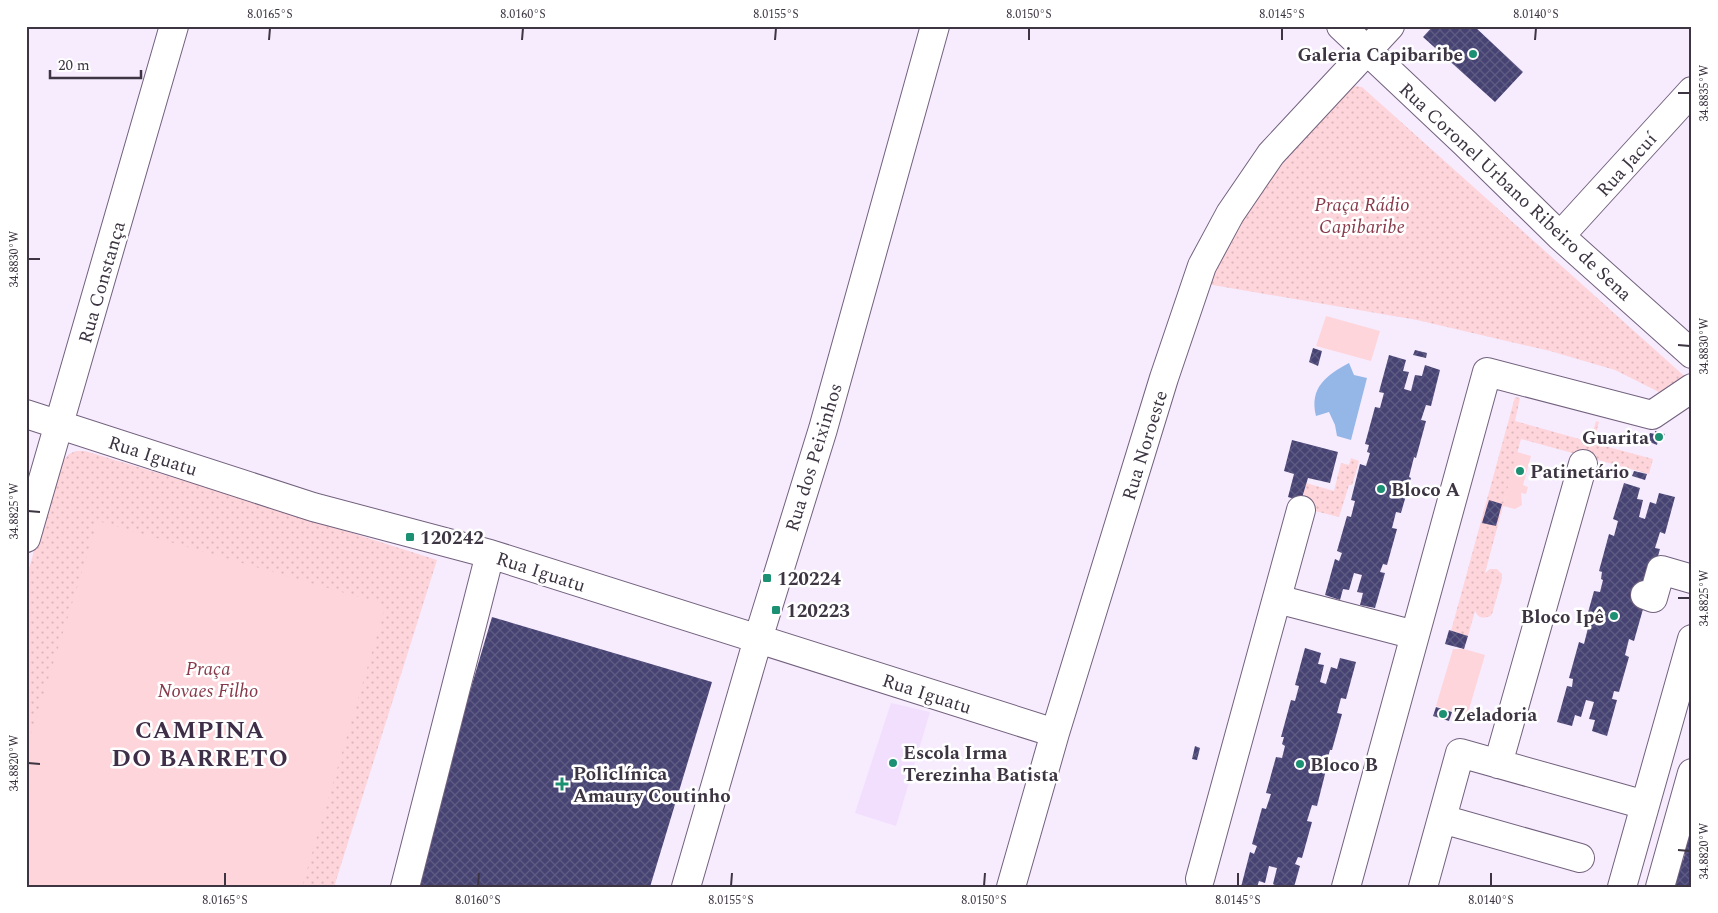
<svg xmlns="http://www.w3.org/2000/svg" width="1718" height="913" viewBox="0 0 1718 913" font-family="Spectral,serif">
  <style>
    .built { fill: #f2dffe }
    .green { fill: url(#green-dots) }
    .pitch { fill: #fed5da }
    .water { fill: #94b7e7 }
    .building { fill: url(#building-cross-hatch) }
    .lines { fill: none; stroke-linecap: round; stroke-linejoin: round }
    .minor-casing { stroke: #72617d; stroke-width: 30 }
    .minor { stroke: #fff; stroke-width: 28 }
    .ticks { fill: none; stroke: #3d3542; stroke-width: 2 }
    .poi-dot { fill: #1c9072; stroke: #fff; stroke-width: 2 }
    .labels { text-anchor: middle; stroke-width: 5; stroke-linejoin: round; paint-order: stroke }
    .poi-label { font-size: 19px; font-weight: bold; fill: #3d3542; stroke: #fff; text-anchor: start }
    .street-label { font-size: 19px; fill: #3d3542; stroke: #fff }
    .park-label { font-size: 19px; font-style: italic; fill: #873949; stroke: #fff }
    .district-label { font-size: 24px; font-weight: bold; letter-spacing: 1px; fill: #3e2e47; stroke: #fff }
    .neatline { fill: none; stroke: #3d3542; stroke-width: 2 }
    .ticks-label { font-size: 12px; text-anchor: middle; fill: #3d3542 }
  </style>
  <defs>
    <pattern id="green-dots" width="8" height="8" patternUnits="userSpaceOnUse" patternTransform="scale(1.25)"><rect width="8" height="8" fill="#fed5da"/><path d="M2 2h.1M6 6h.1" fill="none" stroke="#dbb7bc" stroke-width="1.8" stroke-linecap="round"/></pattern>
    <pattern id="building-cross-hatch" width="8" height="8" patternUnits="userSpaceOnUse" patternTransform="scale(1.25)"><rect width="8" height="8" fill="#464373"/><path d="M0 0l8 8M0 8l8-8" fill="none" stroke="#5f5c84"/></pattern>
  </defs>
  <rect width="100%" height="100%" fill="#f7ebfe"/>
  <path class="built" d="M891,703L930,712L896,826L855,813Z"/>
  <path class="green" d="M1354,86L1362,87L1692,383V411L1657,391L1615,370L1550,351L1417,320L1207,284L1217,260L1259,189L1329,109L1349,89Z
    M1515,397L1520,398L1515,421L1590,442L1596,421L1599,422L1593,443L1653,459L1649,474L1521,439L1485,573L1490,569H1497L1502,574V579L1492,614L1490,616C1483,619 1478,618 1475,611L1468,636L1451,631Z
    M76,451H85L248,500L437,560L334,887H26V579L49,499L61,463L69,454Z
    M1351,458L1359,461L1352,485H1349L1339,517L1315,511V507L1301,503L1306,483L1334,491L1341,463L1349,465Z"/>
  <path class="pitch" d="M1326,316L1380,331L1371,361L1316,346Z
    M1517,452L1531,456L1523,485L1528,487L1526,494L1521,493L1522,505L1515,509L1503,506Z
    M98,521L386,605L302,887H26V750Z
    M1453,649H1464L1485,655L1467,716L1436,706Z"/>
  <path class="water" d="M1349,363L1354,375L1367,378L1351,440L1337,436L1335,425L1329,412L1316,416C1309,387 1327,375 1349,363Z"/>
  <path class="building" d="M1433,26H1474L1523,72L1495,102L1423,37Z
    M1313,348L1322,351L1318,366L1309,362Z
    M1415,350L1427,353L1426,358L1413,355Z
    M1389,355L1406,360L1403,371L1409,372L1404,389L1411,391L1415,375L1422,376L1425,365L1440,370L1431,406L1426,405L1421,420L1426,421L1416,458L1414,457L1409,477L1411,478L1401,513L1396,512L1392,528L1397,529L1387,565L1383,564L1380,572L1385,573L1375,608L1360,605L1363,593L1357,592L1362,575L1354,573L1349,590L1343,589L1340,600L1325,595L1335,559L1339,561L1342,553L1337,551L1347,516L1351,517L1355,501L1351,500L1360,464L1366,466L1370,453L1367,452L1369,445L1365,444L1375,407L1380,408L1384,393L1379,392Z
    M1655,431L1665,434L1663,441L1658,440L1657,445L1647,441L1650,433L1655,434Z
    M1292,440L1338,452L1330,483L1308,478L1301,501L1288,497L1294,474L1284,471Z
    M1634,471L1647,474L1645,480L1632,476Z
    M1624,483L1640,488L1637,499L1643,500L1639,517L1645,519L1650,502L1656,504L1659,493L1675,497L1665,534L1660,532L1655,548L1660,549L1634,641L1629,639L1625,655L1629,657L1619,692L1614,691L1612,699L1617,700L1607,736L1592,731L1595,720L1589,719L1594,702L1586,700L1581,717L1575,715L1572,726L1557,722L1567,686L1572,687L1573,679L1569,678L1579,642L1584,644L1588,628L1584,627L1594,591L1600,592L1603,580L1601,579L1602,572L1599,571L1609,534L1614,536L1618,521L1613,519Z
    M1489,500L1502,504L1496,526L1482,523Z
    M492,617L712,682L650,887H412Z
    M1449,630L1468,636L1464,649L1445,644Z
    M1305,648L1321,653L1318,664L1324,665L1320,682L1326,684L1331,667L1337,669L1340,658L1356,662L1346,699L1341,698L1337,713L1342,714L1332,750H1330L1324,770H1326L1317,806L1312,805L1307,821L1312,822L1302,858L1298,857L1295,864L1300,866L1294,887H1278L1273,884L1277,868L1269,866L1265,883L1259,881L1257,887H1241L1250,852L1254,854L1257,846L1252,844L1262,808L1266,809L1271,794L1266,793L1276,757L1282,758L1285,746L1282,744L1284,737H1281L1291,700L1295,701L1299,686L1295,685Z
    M1436,707L1452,712L1449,721L1433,716Z
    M1195,746L1200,748L1197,760L1192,759Z
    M1692,815V887H1671L1679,860L1683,861L1685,853L1681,851Z"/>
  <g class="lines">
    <g class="minor-casing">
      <path id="minor" d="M1341,26L1465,143L1560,236L1692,354
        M1560,236L1692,91
        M26,414L313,507L490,554L1055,733
        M26,538L174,26
        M1645,595L1653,598L1661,570L1692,579
        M1277,599L1415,635
        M1498,764L1583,464
        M1442,819L1580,858
        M1200,879L1301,510
        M405,887L490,554
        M686,887L758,639L823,429L935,26
        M1011,887L1055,733L1164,378L1202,266L1230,214L1271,154L1390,26
        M1346,887L1487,372L1652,415L1692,388
        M1423,887L1460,753L1645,805
        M1622,887L1692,639
        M1660,887L1692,773"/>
    </g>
    <use href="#minor" class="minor"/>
  </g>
  <path class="ticks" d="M269,40L270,28M522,40L523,28M775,40L776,28M1029,40V28M1282,40V28M1535,40L1536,28M1678,93H1690M28,259H40M1678,345L1690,346M28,511L40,512M1678,598H1690M28,763L40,764M1678,850L1690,851M225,886V873M478,886L479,873M731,886L732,873M984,886L985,873M1238,886V873M1491,886V873"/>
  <g class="poi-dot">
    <circle cx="1473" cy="54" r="5"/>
    <circle cx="1659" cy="437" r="5"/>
    <circle cx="1520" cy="471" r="5"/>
    <circle cx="1381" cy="489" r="5"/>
    <rect x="405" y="532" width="10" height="10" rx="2.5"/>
    <rect x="762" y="573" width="10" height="10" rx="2.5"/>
    <rect x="771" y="605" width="10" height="10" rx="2.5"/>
    <circle cx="1614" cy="616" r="5"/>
    <circle cx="1443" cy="714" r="5"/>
    <circle cx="893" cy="763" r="5"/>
    <circle cx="1300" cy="764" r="5"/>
    <path d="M559.5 776.5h5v5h5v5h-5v5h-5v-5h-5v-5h5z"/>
  </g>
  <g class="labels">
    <g class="poi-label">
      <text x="1463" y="61" text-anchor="end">Galeria Capibaribe</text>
      <text x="1649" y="444" text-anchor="end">Guarita</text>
      <text x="1530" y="478">Patinetário</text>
      <text x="1391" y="496">Bloco A</text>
      <text x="420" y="544">120242</text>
      <text x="777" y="585">120224</text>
      <text x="786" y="617">120223</text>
      <text x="1604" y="623" text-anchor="end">Bloco Ipê</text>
      <text x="1453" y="721">Zeladoria</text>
      <text x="903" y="759">Escola Irma<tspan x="903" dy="22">Terezinha Batista</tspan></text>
      <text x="1310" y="771">Bloco B</text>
      <text x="573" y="780">Policlínica<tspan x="573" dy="22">Amaury Coutinho</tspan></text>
    </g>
    <g class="street-label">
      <text transform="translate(1626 164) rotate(-48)" y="7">Rua Jacuí</text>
      <text transform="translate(1516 191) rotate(43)" y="7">Rua Coronel Urbano Ribeiro de Sena</text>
      <text transform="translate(101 282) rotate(-74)" y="7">Rua Constança</text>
      <text transform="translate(1144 445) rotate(-73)" y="7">Rua Noroeste</text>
      <text transform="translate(153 455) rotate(18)" y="7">Rua Iguatu</text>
      <text transform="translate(813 457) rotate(-73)" y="7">Rua dos Peixinhos</text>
      <text transform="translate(541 571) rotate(18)" y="7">Rua Iguatu</text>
      <text transform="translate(927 693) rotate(18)" y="7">Rua Iguatu</text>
    </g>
    <g class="park-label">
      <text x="1362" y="211">Praça Rádio<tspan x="1362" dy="22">Capibaribe</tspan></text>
      <text x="208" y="675">Praça<tspan x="208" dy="22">Novaes Filho</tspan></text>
    </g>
    <g class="district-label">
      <text x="200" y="738">CAMPINA<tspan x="200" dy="28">DO BARRETO</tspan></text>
    </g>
  </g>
  <rect width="1718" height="913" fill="none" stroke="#ffffff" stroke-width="55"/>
  <path d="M50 70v8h91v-8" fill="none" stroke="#3d3542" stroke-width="2.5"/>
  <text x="58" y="70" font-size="15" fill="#3d3542" stroke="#ffffff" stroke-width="4" paint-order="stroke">20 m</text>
  <rect x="28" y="28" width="1662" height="858" class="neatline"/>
  <g class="ticks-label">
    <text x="270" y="18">8.0165°S</text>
    <text x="523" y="18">8.0160°S</text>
    <text x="776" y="18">8.0155°S</text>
    <text x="1029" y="18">8.0150°S</text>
    <text x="1282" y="18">8.0145°S</text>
    <text x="1536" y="18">8.0140°S</text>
    <text transform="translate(1704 93) rotate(-90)" y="4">34.8835°W</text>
    <text transform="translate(14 259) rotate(-90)" y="4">34.8830°W</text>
    <text transform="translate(1704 346) rotate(-90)" y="4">34.8830°W</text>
    <text transform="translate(14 511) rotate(-90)" y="4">34.8825°W</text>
    <text transform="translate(1704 598) rotate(-90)" y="4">34.8825°W</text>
    <text transform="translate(14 763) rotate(-90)" y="4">34.8820°W</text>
    <text transform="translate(1704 851) rotate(-90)" y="4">34.8820°W</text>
    <text x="225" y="904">8.0165°S</text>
    <text x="478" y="904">8.0160°S</text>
    <text x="731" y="904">8.0155°S</text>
    <text x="984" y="904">8.0150°S</text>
    <text x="1238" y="904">8.0145°S</text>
    <text x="1491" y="904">8.0140°S</text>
  </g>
</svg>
